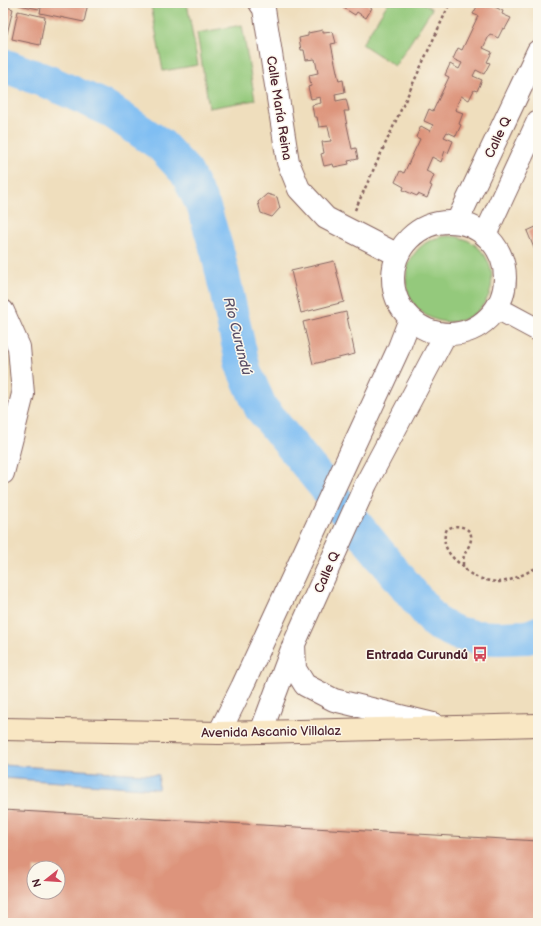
<svg xmlns="http://www.w3.org/2000/svg" width="541" height="926" viewBox="0 0 541 926" font-family="'Balsamiq Sans',sans-serif">
  <style>
    .green { fill: #94c97b; stroke: #6f7453 }
    .water { fill: #7fbef3; stroke: #646e8f }
    .lines { fill: none; stroke-linecap: round; stroke-linejoin: round }
    .river { stroke: #7fbef3; stroke-width: 34 }
    .building { fill: #dd947c; fill-rule: evenodd }
    .minor-casing { stroke: #84625e; stroke-width: 24 }
    .secondary-casing { stroke: #84625e; stroke-width: 24 }
    .path { stroke: #84625e; stroke-width: 2.5; stroke-dasharray: 3 3; stroke-linecap: butt }
    .minor { stroke: #fff; stroke-width: 22 }
    .secondary { stroke: #f9e7c3; stroke-width: 22 }
    .labels { text-anchor: middle; stroke-width: 3; stroke-linejoin: round; paint-order: stroke }
    .street-label { font-size: 13px; fill: #4a1f2b; stroke: #fbf7ec }
    .poi-label { font-size: 13px; font-weight: bold; fill: #4a1f2b; stroke: #fbf7ec; text-anchor: end }
    .water-label { font-size: 14px; font-style: italic; fill: #5a4f67; stroke: #fbf7ec }
  </style>
  <rect width="100%" height="100%" fill="#fbf7ec"/>
  <filter id="ink" filterUnits="userSpaceOnUse"><feTurbulence type="fractalNoise" baseFrequency=".025" numOctaves="2"/><feDisplacementMap in="SourceGraphic" scale="8" xChannelSelector="R" yChannelSelector="G"/><feConvolveMatrix kernelMatrix="1 2 1 2 8 2 1 2 1" color-interpolation-filters="sRGB"/></filter>
  <filter id="wash" filterUnits="userSpaceOnUse"><feTurbulence type="fractalNoise" baseFrequency=".012" numOctaves="4" result="noise"/><feDisplacementMap in="SourceGraphic" scale="16" xChannelSelector="R" yChannelSelector="G"/><feGaussianBlur stdDeviation="0.9" result="paint"/><feColorMatrix in="noise" values="0 0 0 0 0 0 0 0 0 0 0 0 0 0 0 0 0 1.4 0 .05"/><feComposite in="paint" operator="in"/></filter>
  <g filter="url(#wash)">
    <rect width="100%" height="100%" fill="#efdebd"/>
    <path class="green" d="M166,3H187L198,65L163,71L151,5Z
      M388,3H423L432,9L395,66L362,44Z
      M242,25L255,100L209,108L197,33Z
      M406 279a43 43 0 1 1 86 0a43 43 0 1 1-86 0Z"/>
    <path class="water" d="M3,765L159,775L158,789L3,778Z"/>
    <g class="lines">
      <path class="river" d="M3,65L51,83L108,109L161,145L186,172L204,208L218,254L244,370L261,408L436,623L457,633L475,637L497,638L528,637L538,633"/>
    </g>
    <g id="blocks">
      <path class="building" d="M20,3H40L39,9L19,5Z
        M42,3H88L84,22L40,13Z
        M342,3H370L368,5L372,8L366,18L357,12L355,15L342,7L344,4Z
        M479,3L488,7L489,4L503,11L502,14L511,18L505,29L503,28L498,38L490,34L483,48L492,52L487,62L490,63L484,74L476,70L473,76L482,80L477,91L474,90L469,100L461,96L455,110L463,113L459,124L461,125L456,136L447,132L444,137L453,141L448,153L445,151L441,162L432,157L426,171L434,175L430,185L432,186L427,198L418,194L417,196L403,190L404,187L395,182L400,171L404,173L420,139L416,137L421,126L430,131L433,125L424,121L429,109L433,111L449,77L445,75L450,64L459,69L462,63L453,59L458,48L462,50L478,16L473,14Z
        M3,6L13,9L7,34L3,33Z
        M18,11L45,17L40,45L12,39Z
        M323,30V33L333,32L336,43L331,44L339,81L343,80L345,92L335,94L336,101L346,99L349,111H344L352,149L356,148L358,159L348,161L349,164L334,167L333,164L324,166L321,154L324,153L322,142L331,141L328,126L319,127L317,117H314L312,105L321,103L320,97L311,99L308,87L311,86L309,75L318,73L315,59L306,60L304,50H301L299,38L308,36V33Z
        M267,194L277,197L280,208L272,217L261,213L258,202Z
        M538,226V252L536,253L527,231Z
        M334,261L344,302L301,313L291,271Z
        M346,312L355,354L313,364L303,322Z
        M3,810L538,841V923H3ZM34,868H58V892H34Z"/>
    </g>
  </g>
  <g filter="url(#ink)">
    <use href="#blocks" fill-opacity="0" stroke="#84625e" stroke-width="1"/>
    <g class="lines">
      <g class="minor-casing">
        <path id="minor" d="M260,3L264,9L288,162L299,189L326,218L398,255
          M393 278a56 56 0 1 1 112 0a56 56 0 1 1-112 0Z
          M457,222L538,51
          M485,235L538,121
          M497,308L538,330
          M3,311L19,347L23,394L3,473
          M433,724L334,700L305,685L295,669L294,644L366,484L445,335
          M261,732L292,649
          M219,733L242,687L398,350L410,319"/>
      </g>
      <g class="secondary-casing">
        <path id="secondary" d="M3,729L219,733L538,725"/>
      </g>
      <path class="path" d="M355,210L450,3
        M463,565C463,562 463,559 464,556C467,548 478,535 465,528C458,525 453,526 447,529C440,543 449,557 462,565C464,566 465,570 468,572C475,578 488,581 497,582C512,582 525,573 538,567"/>
      <use href="#minor" class="minor"/>
      <use href="#secondary" class="secondary"/>
    </g>
  </g>
  <defs>
    <g id="bus-bare" transform="scale(1.2)"><path d="M-5-6H5V4H4V6H2V4H-2V6H-4V4H-5ZM-3.5-4V0h7V-4ZM-3.5 1.2v1.5H-2V1.2ZM2 1.2v1.5H3.5V1.2Z" fill="#d1495b" stroke="#fbf7ec" stroke-width="2.5" paint-order="stroke"/></g>
  </defs>
  <g fill-rule="evenodd">
    <use href="#bus-bare" x="480" y="654"/>
  </g>
  <g class="labels">
    <g class="street-label">
      <text transform="translate(280 108) rotate(81)" y="5">Calle María Reina</text>
      <text transform="translate(497 137) rotate(-65)" y="5">Calle Q</text>
      <text transform="translate(326 572) rotate(-66)" y="5">Calle Q</text>
      <text transform="translate(271 731) rotate(-1)" y="5">Avenida Ascanio Villalaz</text>
    </g>
    <g class="poi-label">
      <text x="468" y="659">Entrada Curundú</text>
    </g>
    <g class="water-label">
      <text transform="translate(238 336) rotate(76)" y="5">Río Curundú</text>
    </g>
  </g>
  <rect width="541" height="926" fill="none" stroke="#fbf7ec" stroke-width="16"/>
  <g transform="translate(46 880) rotate(253)"><circle r="19" fill="#fbf7ec" stroke="#b4a19f"/>
  <path d="M0-3L7 15L0 10L-7 15Z" fill="#d1495b"/>
  <text y="-6" font-size="11" font-weight="bold" text-anchor="middle" fill="#4a1f2b">N</text>
  </g>
</svg>
